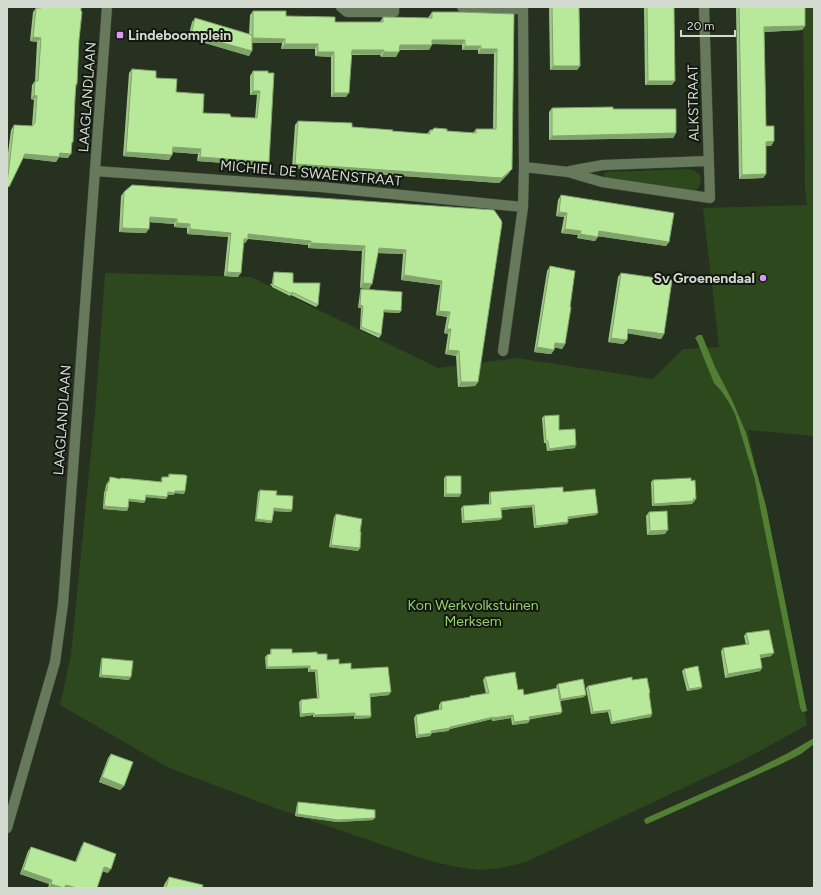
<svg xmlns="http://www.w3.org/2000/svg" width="821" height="895" viewBox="0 0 821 895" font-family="Figtree,sans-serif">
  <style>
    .green { fill: #2e481e }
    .water { fill: #527f34 }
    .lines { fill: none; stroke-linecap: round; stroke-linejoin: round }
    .minor-casing { stroke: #424c3c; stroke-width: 11 }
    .minor { stroke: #667a5b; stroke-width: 10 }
    .wall { fill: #9ec885 }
    .shaded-wall { fill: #81a36c }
    .building { fill: #b8e99b; stroke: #81a36c }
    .poi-dot { fill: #d99af7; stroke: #121710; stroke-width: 1.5 }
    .labels { text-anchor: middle; stroke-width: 4; stroke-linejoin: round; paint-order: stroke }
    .poi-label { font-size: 14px; font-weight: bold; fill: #d3dacf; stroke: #121710; text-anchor: start }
    .street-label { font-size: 14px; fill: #d3dacf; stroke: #121710 }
    .park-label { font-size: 14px; fill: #95d26e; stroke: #121710 }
  </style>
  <rect width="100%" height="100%" fill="#263120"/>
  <path class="green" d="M803,7H814V436L748,430L807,725L745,759L526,862L501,868L480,870L456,867L427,860L278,809L169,768L60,705L71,655L96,401L105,273L251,277L438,368L517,358L653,379L683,349L719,347L703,208L807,205L805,189Z
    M689,169C702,172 705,182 695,191L605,178L604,176V173L607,172Z"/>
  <path class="water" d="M698,335H702L715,367L732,400L746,433L766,506L807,711L802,712L800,707L760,507L755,480L735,414L730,404L722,392L714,383L697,341L695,338Z
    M814,738V744L801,754L779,765L647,824L645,823L644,820L646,818L750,772L788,753Z"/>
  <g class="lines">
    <g class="minor-casing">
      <path id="minor" d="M341,7L347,12H394V7
        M462,7L466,9H523
        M524,167L568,172L602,182L710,198L704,7
        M95,171L321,187L523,207
        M570,171L603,165L708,161
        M503,351L523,207L524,167L523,7
        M7,828L55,662L63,604L107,7"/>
    </g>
    <use href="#minor" class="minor"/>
  </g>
  <path class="wall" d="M38,7H81L79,40L77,84L76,86L75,98L73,142L71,143L68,158L59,157L56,162L23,158L7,189V161L11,130L14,125L31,126L32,125L34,100L31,99L32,85L35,81L37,42L30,41L33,12L36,8H38Z
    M549,7H579L580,66L577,70H550Z
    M644,7H674L672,85H645Z
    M736,7H805V26L802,30L764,32L766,126L774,141L771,146H766V174L763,178L739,179Z
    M253,11L286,16L335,22H380L383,17L428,18L432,12L514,14L509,173L499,183L292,168L295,125L298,121L392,131L427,134L430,130H432L434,128L447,131L473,133L476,129H493L494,54H478V50H462V45L445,44H432L429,50H399L396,57H381L380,55H351L346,97H331V57L315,56V49H281L282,43H252L249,56L188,38L192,22L195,18L249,34L250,15Z
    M132,69L156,78L176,92L203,113L231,117L255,118L257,95H250V76L253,71H268L269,162L266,166L197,161L198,154L173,152L172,155L169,160L123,156L129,73Z
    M552,108L613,109L676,133L673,138L549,140V112Z
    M124,192L477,209L478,382L475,386L458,387L456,356L445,354L448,334L444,333L447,317L436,315L440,285L401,280L403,254L378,253L369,289L360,288L362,251L308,248V245L248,239L245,243H244L238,277L224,276L228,237L187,234V228L174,227V224L149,222L146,233L119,232L121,196Z
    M561,195L669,242L666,246L598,236L595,241L577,238L578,235L561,233L564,217L556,216L558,200Z
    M550,266L570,307L565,344L562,349L554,347V350L551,354L534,352L547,271Z
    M274,272L293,283L318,305L316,307L291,295L290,296L272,287V286L270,285L272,283L273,275Z
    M621,273L664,334L661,339L628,333L627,340L623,344L608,342L618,277Z
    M361,289L401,311L399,313L383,312L381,335L379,338L360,329L361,308H358L360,292Z
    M544,416L559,430L575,448L547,451L546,443H544L542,418Z
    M169,474L185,491L184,494L175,493L173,495H168L166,499L146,497L144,503L129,501L128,508L127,511L103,509L104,493L105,490L106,485L108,482L109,480L110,477L120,479L121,478L161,482V479L162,477H168Z
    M446,476L461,494L459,497H444V478Z
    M653,480L691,481L695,501L693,502L692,504L652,506L651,482Z
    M260,490L276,495L291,512L274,511L272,521L271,523L255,521L258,492Z
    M490,492H563L596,515L568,519V522L567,524L534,528L532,507L501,510L500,520L462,523L461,508L463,506L489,504V494Z
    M649,512L665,534L647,535L646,516Z
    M336,514L360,532V548L358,551L329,547L334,517Z
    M746,633L771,656L760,658L762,668L760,671L725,678L721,651L723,648L746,645L744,636Z
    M271,649L292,653L317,654L327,660L351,669L389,695L370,697L371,716L370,718L354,719V716L313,717V715L300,717L299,702L301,700L317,698L315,672H308V668L266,669L265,657L267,655L270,654V651Z
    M102,658L129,680L99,677L101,660Z
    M684,669L702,687L700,689L687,691L682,671Z
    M485,677L518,690L524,695L557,689L556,686L558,684L584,697L560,701L562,712L560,714L530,719L528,723L512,725L511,718L492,721V719L450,729L448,731L432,733L430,736L416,738L414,718L416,715L439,710V705L441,702L469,697L470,696L486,694L483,680Z
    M632,680L650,693L649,694L651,717L611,724L608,712L591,714L586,688L588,686Z
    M111,754L124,786L120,790L99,782L108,758Z
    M298,802L373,820L337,822L295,816L297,804Z
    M84,842L108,873L103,871L97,888H48L49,884L20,874L28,851L31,847L75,862L81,847Z
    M169,877L202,888H163L165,883Z"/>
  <path class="shaded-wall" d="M805,26L802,30L761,32L764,27Z
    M191,34L252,51L249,56L188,38Z
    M33,37L41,38L37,42L30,41Z
    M253,38L285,39L282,43H249Z
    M432,40H465L462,45L429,44Z
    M285,44H318L315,49H281Z
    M400,45H432L429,50L396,49Z
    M465,46H481L478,50H462Z
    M481,49H497L494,54H478Z
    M352,50H384L380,55L348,54Z
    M318,52H334L331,57L315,56Z
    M384,52H399L396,57H381Z
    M553,66H580L577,70H550Z
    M648,81H675L672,85H645Z
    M253,91H260L257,95H250Z
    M334,93H349L346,97H331Z
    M34,95L37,96L34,100L31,99Z
    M676,133L673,138L549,140L552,136Z
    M774,141L771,146H763L766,142Z
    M173,147L201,149L198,154L170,152Z
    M126,152L172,155L169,160L123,156Z
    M60,153L71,154L68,158L57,157Z
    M25,154L59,157L56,162L22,158Z
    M200,157L269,162L266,166L197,161Z
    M295,164L512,169L509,173L499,183L292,168Z
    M766,174L763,178L739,179L742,175Z
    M559,212L567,213L564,217L556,216Z
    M150,217L177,219L174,224L147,222Z
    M177,223L190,224L187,228L174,227Z
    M122,228L149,229L146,233L119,232Z
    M190,229L231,233L228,237L187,234Z
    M565,229L581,231L578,235L561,233Z
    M599,231L669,242L666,246L596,236Z
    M248,234L311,241L308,245L245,238Z
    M580,234L598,237L595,241L577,238Z
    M244,239H248L245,243H241Z
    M311,243L365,246L362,251L308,248Z
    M379,248L406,250L403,254L376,253Z
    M227,272L241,273L238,277L224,276Z
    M404,275L442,281L440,285L401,280Z
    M363,283L372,284L369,289L360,288Z
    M360,305L363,306L361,308H358Z
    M384,310L401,311L399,313L382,312Z
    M439,311L450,312L447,317L436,315Z
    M447,329H451L448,334L444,333Z
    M628,329L664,334L661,339L625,333Z
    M611,338L627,340L623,344L608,342Z
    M555,343L565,344L562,349L552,347Z
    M537,347L554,350L551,354L534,352Z
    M448,350L459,351L456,356L445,354Z
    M461,382H478L475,386L458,387Z
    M576,445L575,448L547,451L549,449Z
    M175,491H185L184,494L175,493L173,495H166L168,492Z
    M446,494H461L459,497H444Z
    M146,495L167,497L166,499L144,497Z
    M129,499L145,501L144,503L128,501Z
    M696,499L692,504L652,506L654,504Z
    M534,505L532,507L499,510L501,508Z
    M104,506L128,508L127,511L103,509Z
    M274,508L292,510L291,512L273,511Z
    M598,513L596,515L566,519L568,517Z
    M502,518L500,520L462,523L464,521Z
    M256,519L272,521L271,523L255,521Z
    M568,522L567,524L534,528L536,526Z
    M668,530L665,534L647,535L650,531Z
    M331,545L360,548L358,551L329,547Z
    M774,653L771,656L757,659L760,655Z
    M310,666L308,668L266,669L267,667Z
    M762,668L760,671L725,678L728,674Z
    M310,670H317L315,672H308Z
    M101,675L131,677L129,680L99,677Z
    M702,687L700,689L687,691L689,689Z
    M391,692L389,695L369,697L370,694Z
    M586,695L584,697L559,701L561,699Z
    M610,710L608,712L591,714L593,712Z
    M562,712L560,714L527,720L529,717Z
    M314,713L313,715L300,717L301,714Z
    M355,713L354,716L313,717L315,715Z
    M652,714L651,717L611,724L612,722Z
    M513,715L511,718L492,721L494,718Z
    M355,716H371L370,718L354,719Z
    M494,717L492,719L450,729L448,731L429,733L431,731L450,727Z
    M530,720L528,723L512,725L514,722Z
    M432,733L430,736L416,738L418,735Z
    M102,777L124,786L120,790L99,782Z
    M297,814L375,818L373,820L337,822L295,816Z
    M104,867L111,869L108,873L101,871Z
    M23,870L52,880L49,884L20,874Z
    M51,884L66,885L77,888H48Z"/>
  <path class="building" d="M41,7H81V11L82,12L79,40L77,84H76L75,98L73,142H72L71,154L60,153L59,157L25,154L9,187L7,186V183L14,125L33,126V124L35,123L37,96L34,95L35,81H38L41,38L33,37L36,8H41Z
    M552,7H579L580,66H553Z
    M647,7H674L675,81H648Z
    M739,7H805V26L764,27L766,126H774V141L766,142V174L742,175Z
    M253,11H286V16L335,17V22H383V17L432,18V12H458L514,14L512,169L502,178L295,164L298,121L352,123V127L393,130L392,131L430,134V130H433L434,128L447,129V131L476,133V129H496L497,49H481V46H465V40H432V45H400L399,52H384V50H352L349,93H334V52H318V44H285V39L253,38Z
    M195,18L252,35V51L191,34Z
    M132,69L156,71V78L177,79L176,92L204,94L203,113L230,114L231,117L257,118L260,91H253V71H268V73H274L269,162L200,157L201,149L173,147L172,155L126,152Z
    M613,107V109H676V133L552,136V108Z
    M132,185L494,210L501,220L502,223L478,382H461L459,351L448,350L451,329H447L450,312L439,311L442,281L404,275L406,250L379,248L372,284L363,283L365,246L311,243V241L248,234V239H244L241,273L227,272L231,233L190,229V224L177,223V219L150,217L149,229L122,228L124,192Z
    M561,195L674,213L669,242L599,231L598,237L580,234L581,231L565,229L567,213L559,212Z
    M550,266L575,271L570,307H571L565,344L555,343L554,350L537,347Z
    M274,272L293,273V283H320L318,305L292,292V294L273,285V283H272H273Z
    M621,273L672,280L664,334L628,329L627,340L611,338Z
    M361,289L402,292L401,311L384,310L381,335L361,327L363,306L360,305Z
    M559,415V430L575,429L576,445L549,449L548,441H546L544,416Z
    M169,474L186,475V476H187L185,491H175V493L168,492L167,497L146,495L145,501L129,499L128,508L104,506L106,490L107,491L108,482L109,483L110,477L120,479L121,478L162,482V477H169Z
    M446,476H461V494H446Z
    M691,478V481L695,480L696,499H693V501L654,504L653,480Z
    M563,487V492L595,489L598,513L568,517V522L536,526L534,505L501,508L502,518L464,521L463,506L491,504L490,492Z
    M260,490L277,491L276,495L293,496L292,510L274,508L272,521L256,519Z
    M667,511L668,530L650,531L649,512Z
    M336,514L362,519L360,532H361L360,548L331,545Z
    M769,630L774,653L760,655L762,668L728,674L723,648L749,644L746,633Z
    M271,649H292V653L317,652V654H327V660L339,659V664L351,663V669L388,667L391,692L370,694L371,716H355V713L315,715L314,713L301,714V700L319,698L317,670H310V666L267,667V655L271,654Z
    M102,658L133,661L131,677L101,675Z
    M698,666L702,687L689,689L684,669Z
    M515,672L518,690L523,689L524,695L558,688L562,712L529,717L530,720L514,722L513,715L494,718V717L450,727V728L431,731L432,733L418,735L416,715L442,709L441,702L470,697V696L489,693L485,677Z
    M632,677V680L647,678L650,693H649L652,714L612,722L610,710L593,712L588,686Z
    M583,679L586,695L561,699L558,684Z
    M111,754L133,762L124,786L102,777Z
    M298,802L375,810V818L338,820L297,814Z
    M84,842L116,854L111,869L104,867L97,888H77L66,885L64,888L51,884L52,880L23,870L31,847L76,862Z
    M169,877L203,885L202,888H166Z"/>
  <g class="poi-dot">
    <rect x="116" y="31" width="8" height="8" rx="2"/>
    <circle cx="763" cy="278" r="4"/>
  </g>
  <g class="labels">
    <g class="poi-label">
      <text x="128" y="40">Lindeboomplein</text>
      <text x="755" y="283" text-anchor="end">Sv Groenendaal</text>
    </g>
    <g class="street-label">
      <text transform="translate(87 97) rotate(-86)" y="5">LAAGLANDLAAN</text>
      <text transform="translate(693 103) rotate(-91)" y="5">ALKSTRAAT</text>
      <text transform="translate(311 173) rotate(5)" y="5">MICHIEL DE SWAENSTRAAT</text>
      <text transform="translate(62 420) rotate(-86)" y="5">LAAGLANDLAAN</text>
    </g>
    <g class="park-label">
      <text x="473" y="610">Kon Werkvolkstuinen<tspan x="473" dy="16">Merksem</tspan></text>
    </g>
  </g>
  <rect width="821" height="895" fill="none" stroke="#d3dacf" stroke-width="16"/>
  <path d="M681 30v6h54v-6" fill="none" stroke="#d3dacf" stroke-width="2"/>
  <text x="687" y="30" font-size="12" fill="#d3dacf" stroke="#121710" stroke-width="3" paint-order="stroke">20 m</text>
</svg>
